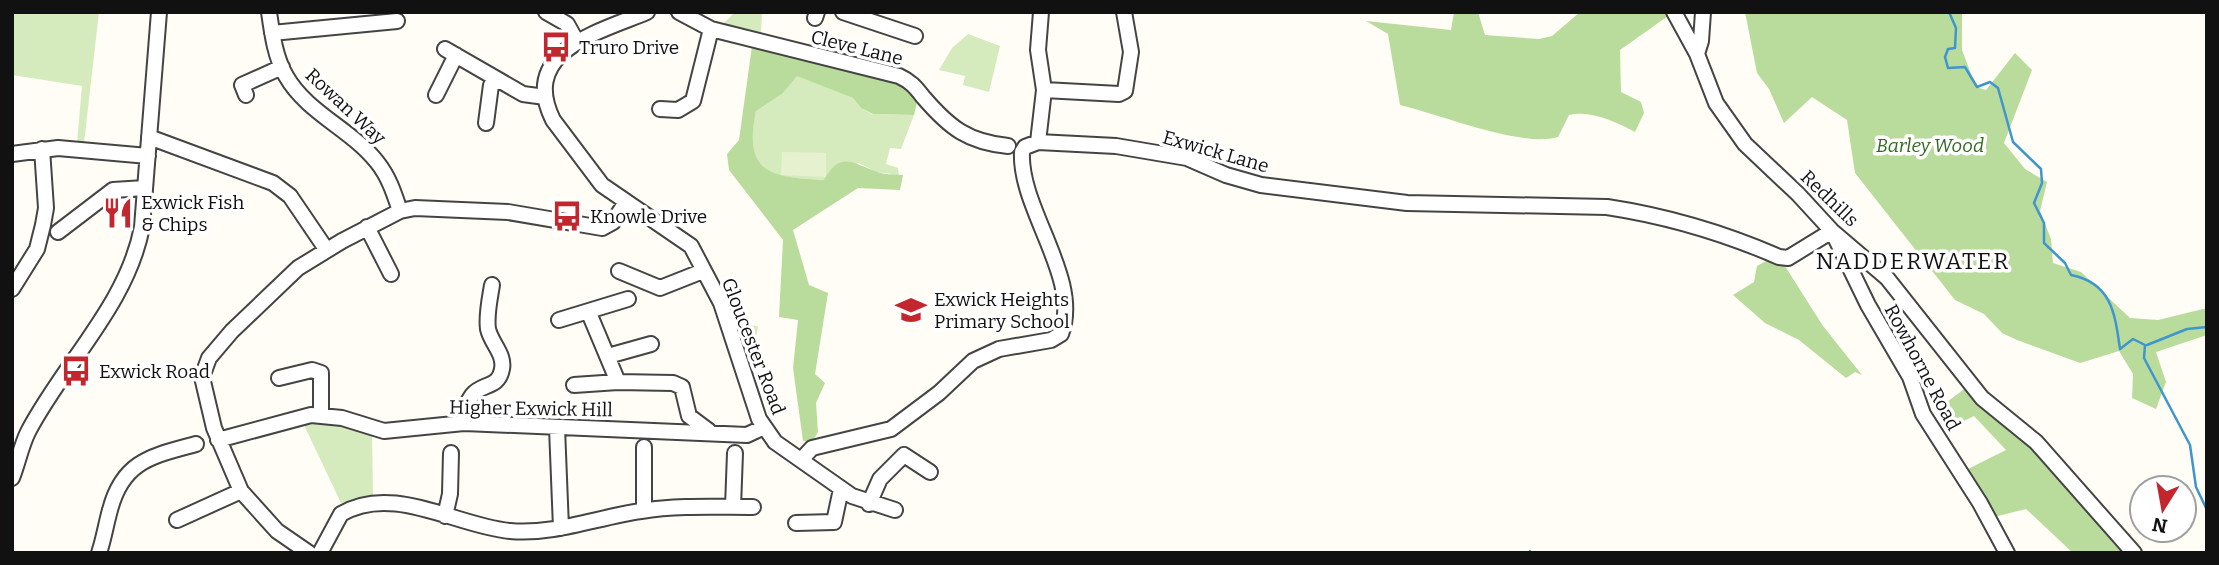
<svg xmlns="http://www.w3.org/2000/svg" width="2219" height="565" viewBox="0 0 2219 565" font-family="Bitter,serif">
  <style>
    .green { fill: #d5ebbd }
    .forest { fill: #b9dc9c }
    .pitch { fill: #e6f2cf }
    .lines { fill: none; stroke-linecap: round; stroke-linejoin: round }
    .stream { stroke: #3f96cf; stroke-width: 2.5 }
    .minor-casing { stroke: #444; stroke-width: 18 }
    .minor { stroke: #fff; stroke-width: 14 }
    .labels { text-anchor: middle; stroke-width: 7; stroke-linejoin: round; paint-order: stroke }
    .poi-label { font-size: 19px; fill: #111; stroke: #fff; text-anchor: start }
    .street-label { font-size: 19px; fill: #111; stroke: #fff }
    .park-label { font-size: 19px; font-style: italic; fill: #2f6b1f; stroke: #fff }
    .quarter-label { font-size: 23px; letter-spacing: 2px; fill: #111; stroke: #fff }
  </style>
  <rect width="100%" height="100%" fill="#fffdf5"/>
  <path class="green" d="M12,12H99L84,143H77L82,86L12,75Z
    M735,12H762L761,32L769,41L719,28Z
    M968,34L1000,46L989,92L963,85L965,76L939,70L952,48Z
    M797,75L853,98L861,108L872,114L914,115L901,149L890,148L886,164L898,168L899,175L876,172L859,163L829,173L825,180C769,177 742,176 756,110L783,93Z
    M739,325L758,326L753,364L752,363Z
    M302,421L347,425L372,433L373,496L341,503Z"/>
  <path class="forest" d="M1454,12H1478L1485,35L1539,39L1552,36L1580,12H1666L1668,16L1620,50L1621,92L1641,102L1644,113L1635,132C1616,122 1591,110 1569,115L1558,137C1522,148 1439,114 1400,105L1388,34L1366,21L1451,30Z
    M1745,12H1962V50L1976,87L1986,90L2015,53L2032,70L2004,143L2025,169L2047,182L2040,211L2051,239L2053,263L2081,272L2130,318L2158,320L2207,308V335L2156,352L2166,382L2156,409L2132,398L2133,374L2119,351L2080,363L2017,340L2002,333L1984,314L1955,300L1855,173L1847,120L1812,97L1784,123L1769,89L1757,73Z
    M752,46L874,75L919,94L914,115L873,114L861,108L853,98L797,76L783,93L756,111C743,174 770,177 824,180C840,152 850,162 875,171C883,175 894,174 903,175L900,190L858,188L793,230L809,285L828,293L815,374L825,383L816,403L818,432L812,442L803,441L793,368L798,320L779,317L783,240L729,170L727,154L739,140Z
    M1768,260L1783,263L1823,326L1862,375L1855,372L1846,378L1799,340L1765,323L1733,295L1754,282L1757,266Z
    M1967,387L2041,455L2126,553H2073L2026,509L1994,517L1968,469L2006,450L1974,416L1956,425L1936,410Z"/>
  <path class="pitch" d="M782,152L826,153V177L781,175Z"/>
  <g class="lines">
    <path class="stream" d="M1949,12L1956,28L1955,48L1948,49L1945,57L1948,68L1965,67L1977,87L1990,82L1998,88L2013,142L2041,169L2042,183L2034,203L2044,223V243L2065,263L2071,275C2112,283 2115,314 2120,349L2133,339L2145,345L2144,358L2190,445L2196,487L2207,510
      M2147,345L2187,329L2207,327
      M1529,553L1530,551"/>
    <g class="minor-casing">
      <path id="minor" d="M269,12C272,33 275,57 286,76C307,113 351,129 377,162C389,177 394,193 400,211
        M546,12L567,24L577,42
        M647,12C599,32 519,51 553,120L602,185L691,246L721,303L759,419L775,442L852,496L895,510
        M679,12L711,29L899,76C912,82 916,88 924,98C950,128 968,142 1008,146
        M843,12L915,36
        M1674,12L1697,54L1716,103L1745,144L1798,194L1832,231L1887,278L1982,398L2036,442L2134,553
        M815,18L817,12
        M272,33L397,21
        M445,49L523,94L545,97
        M1697,54L1701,41L1703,12
        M1044,90L1119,94L1125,91L1131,52L1124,12
        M246,95L242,85L282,67
        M436,95L456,55
        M660,109L678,110L693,101L711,29
        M486,123L491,85L498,80
        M149,137L273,183L290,196L326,249
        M1038,142L1044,90L1038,50L1041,12
        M12,154L58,148L148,156
        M367,227L391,274
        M58,232L113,190L145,188
        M619,271L660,288L703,271
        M12,289L37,249L43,225L46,208L42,149
        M589,313L618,382L673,383L682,387L689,416L709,431
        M559,320L628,299
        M608,356L651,344
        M279,378L312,370L321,373V416
        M574,385L618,382
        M464,423C467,373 497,397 502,369C505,354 491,343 488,329C486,315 490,298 492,285
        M557,428L561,528
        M218,440L311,415L342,418L384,431L464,423L747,435L764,427
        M644,447V510
        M801,460L812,448L891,429L939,393L973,361L999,349L1051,340L1061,334C1082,278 1019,209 1022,152L1025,147L1038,142L1116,146L1187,158L1226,175L1261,185L1407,203L1607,207C1666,216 1724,233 1779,257L1788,258L1832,231L1868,305L1910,377L1923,414L1980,503L2007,553
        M12,478C18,463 21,446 28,432C64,363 127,305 142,227L159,12
        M869,504L880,479L904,455L930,472
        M733,507L735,453
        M445,516L450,494L451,453
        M177,520L241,491
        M796,523L834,522L841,489
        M99,553C104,538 106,524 110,510C123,460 153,456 196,444
        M309,553L277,531L241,491L214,428L202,377L209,358L232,331L298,268L342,241L400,211L415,208L508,212L602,228L613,222L626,202
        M320,553L341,514C393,483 456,526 510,531C554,535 598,517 641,511C678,505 716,507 753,507"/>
    </g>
    <use href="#minor" class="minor"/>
  </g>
  <defs>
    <g id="bus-bare" transform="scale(2.415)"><path d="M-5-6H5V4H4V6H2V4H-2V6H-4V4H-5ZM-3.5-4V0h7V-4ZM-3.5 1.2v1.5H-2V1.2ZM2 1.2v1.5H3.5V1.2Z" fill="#c4262e" stroke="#fff" stroke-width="2.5" paint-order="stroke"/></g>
    <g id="restaurant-bare" transform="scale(2.415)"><path d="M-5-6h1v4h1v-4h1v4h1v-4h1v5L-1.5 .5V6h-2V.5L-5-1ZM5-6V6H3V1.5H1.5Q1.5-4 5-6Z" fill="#c4262e" stroke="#fff" stroke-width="2.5" paint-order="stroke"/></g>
    <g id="school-bare" transform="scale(2.415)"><path d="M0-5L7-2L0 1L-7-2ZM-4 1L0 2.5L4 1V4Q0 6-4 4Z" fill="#c4262e" stroke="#fff" stroke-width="2.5" paint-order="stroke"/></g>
  </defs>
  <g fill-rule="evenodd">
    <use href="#bus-bare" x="556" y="47"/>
    <use href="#restaurant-bare" x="118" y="213"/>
    <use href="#bus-bare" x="567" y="216"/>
    <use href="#school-bare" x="911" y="310"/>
    <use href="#bus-bare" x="76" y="371"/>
  </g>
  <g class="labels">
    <g class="poi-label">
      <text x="579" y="54">Truro Drive</text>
      <text x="141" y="209">Exwick Fish<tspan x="141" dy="22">&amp; Chips</tspan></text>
      <text x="590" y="223">Knowle Drive</text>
      <text x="934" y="306">Exwick Heights<tspan x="934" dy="22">Primary School</tspan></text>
      <text x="99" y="378">Exwick Road</text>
    </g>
    <g class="street-label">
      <text transform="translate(857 47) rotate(14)" y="7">Cleve Lane</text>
      <text transform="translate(346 106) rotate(43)" y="7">Rowan Way</text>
      <text transform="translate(1216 151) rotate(16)" y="7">Exwick Lane</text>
      <text transform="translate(1830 198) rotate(44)" y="7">Redhills</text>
      <text transform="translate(754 346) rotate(69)" y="7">Gloucester Road</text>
      <text transform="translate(1923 367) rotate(62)" y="7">Rowhorne Road</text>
      <text transform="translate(531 408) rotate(1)" y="7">Higher Exwick Hill</text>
    </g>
    <g class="park-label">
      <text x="1930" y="152">Barley Wood</text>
    </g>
    <g class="quarter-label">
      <text x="1913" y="269">NADDERWATER</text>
    </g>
  </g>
  <rect width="2219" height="565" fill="none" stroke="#111111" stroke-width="28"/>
  <g transform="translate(2163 509) rotate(191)"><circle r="33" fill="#ffffff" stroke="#a0a0a0" stroke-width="2"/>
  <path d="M0-5L12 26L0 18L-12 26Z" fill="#c4262e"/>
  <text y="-10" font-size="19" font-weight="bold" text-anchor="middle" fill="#111111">N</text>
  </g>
</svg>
